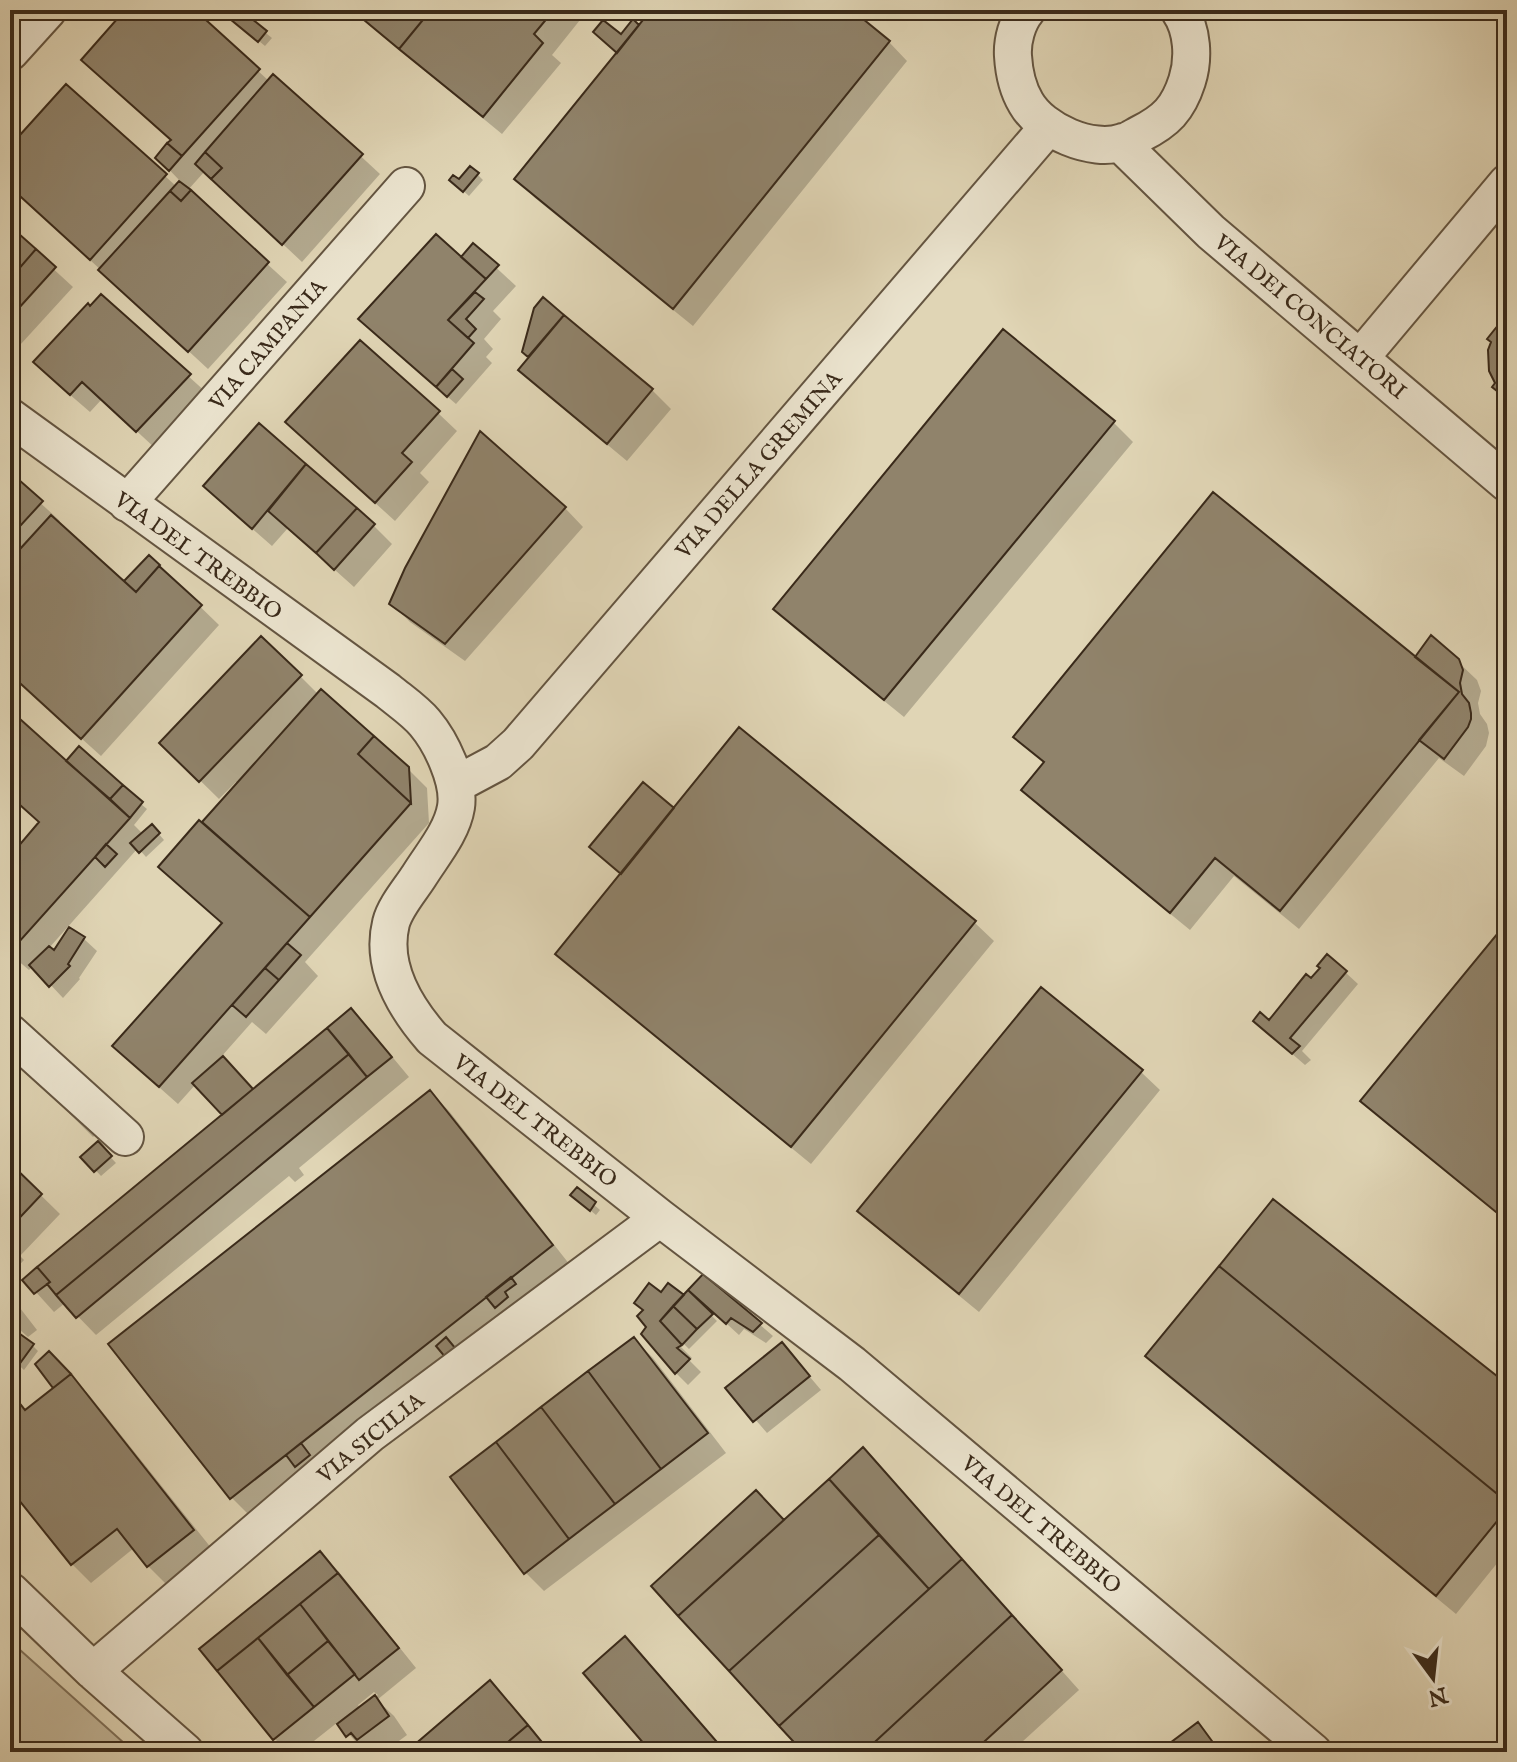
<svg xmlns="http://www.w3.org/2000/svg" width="1517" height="1762" viewBox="0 0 1517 1762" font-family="'IM FELL English',serif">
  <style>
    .green { fill: #c4b89b; stroke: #7f715a; stroke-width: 2 }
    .shadow { fill: #0003; fill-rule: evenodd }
    .building { fill: #90836b; stroke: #3a2a1a; stroke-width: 2 }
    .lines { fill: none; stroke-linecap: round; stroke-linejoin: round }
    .street-casing { stroke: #645541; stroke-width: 40 }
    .street { stroke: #ebe4cf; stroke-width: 36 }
    .labels { text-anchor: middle; stroke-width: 6; stroke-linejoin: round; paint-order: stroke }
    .street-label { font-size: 22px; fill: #3a2a1a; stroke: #ebe4cf }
  </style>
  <rect width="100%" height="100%" fill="#e0d5b5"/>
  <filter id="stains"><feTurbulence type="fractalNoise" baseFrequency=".0025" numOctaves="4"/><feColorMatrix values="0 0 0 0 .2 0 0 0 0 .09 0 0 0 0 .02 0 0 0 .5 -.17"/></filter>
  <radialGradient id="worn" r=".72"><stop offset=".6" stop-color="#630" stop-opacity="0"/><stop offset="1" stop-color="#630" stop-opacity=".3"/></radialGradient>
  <path class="green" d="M10,1641L134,1752H10Z"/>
  <path class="shadow" d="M128,10H192L269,81L274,76L380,174L302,262L205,171L187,191L287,282L208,369L10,186V149L165,176L177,187L181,182L158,158L172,141L83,60Z
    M221,10H237L272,38L265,46Z
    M351,10H588L552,55L561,63L502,134Z
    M654,10H849L889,42L907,61L693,326L535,198L517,179L619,53L621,37L640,28Z
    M477,174L483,180L469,196L451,180L459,182Z
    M10,229L73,287L10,356Z
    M473,246L516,286L493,311L501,319L484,339L493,349L486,357L492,363L456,404L379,338L361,319L461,259Z
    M101,297L208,394L156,449L102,399L90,412L54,381L90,308Z
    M543,300L652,390L671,409L627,461L539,388L521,369L531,357L525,351Z
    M1004,332L1114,423L1133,442L904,717L794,628L775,609Z
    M438,413L457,431L420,473L429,482L395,521L307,441Z
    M260,425L374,526L392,544L354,587L288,528L272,546L225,505Z
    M10,475L60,521L58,524L124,584L149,557L219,625L101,756L10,674Z
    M565,508L583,527L465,661L410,622L391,603Z
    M1416,660L1457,661L1477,680L1481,691L1478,703L1480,714L1487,724L1489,733L1486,746L1464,776L1439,758L1299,929L1234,876L1190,930L1042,809L1023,790L1045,764L1016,737Z
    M300,676L318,694L408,769L427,788L429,823L305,962L318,976L266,1034L252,1022L221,1057L254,1092L351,1011L370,1030L409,1077L299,1168L304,1175L295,1182L289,1176L96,1335L65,1303L54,1312L25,1280L225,1115L196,1084L178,1104L134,1065L224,924L202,825L239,784L236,782L219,799L162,743Z
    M10,713L66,764L141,804L147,809L134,825L143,834L152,826L164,840L146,857L138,848L49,948L54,953L70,929L84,939L97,951L79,978L80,979L63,998L33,966L29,970L10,954V858L41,823L10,795Z
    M739,730L975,923L994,941L811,1164L577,972L558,954L622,875L592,847L675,811Z
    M1507,925V1222L1382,1120L1363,1101Z
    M1345,972L1358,984L1302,1051L1311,1060L1305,1065L1268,1033L1311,981Z
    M1141,1072L1160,1090L979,1312L879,1230L860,1211Z
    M430,1092L449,1111L570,1265L251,1517L232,1498L111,1345Z
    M75,1107L99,1131L93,1137L69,1113Z
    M98,1144L116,1163L101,1176L83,1157Z
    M10,1165L60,1214L20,1256L24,1260L10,1275Z
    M577,1190L600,1210L596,1215L579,1201Z
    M704,1277L773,1336L766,1343L744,1329L739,1335L705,1304L702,1306L717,1321L689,1349L676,1336L673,1339L692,1358L689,1360L701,1372L688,1385L676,1373L661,1294L684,1297Z
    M10,1295L37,1330L28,1337L10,1321Z
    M10,1335L33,1346L38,1351L24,1370L10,1357Z
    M634,1339L653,1358L726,1453L544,1591L525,1572Z
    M782,1344L821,1390L767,1433L728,1388Z
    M49,1354L89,1395L212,1549L167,1585L148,1566L134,1548L91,1583L72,1564L10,1485V1390L27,1411L56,1388L37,1364Z
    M1147,1356L1507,1387V1551L1456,1614L1166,1375Z
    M863,1450L882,1469L1079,1690L1011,1752H806L654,1586L785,1522Z
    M320,1553L339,1572L416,1668L377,1700L394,1716L407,1735L384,1752H365L338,1722L300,1752H288L275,1739L201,1649ZM374,1692L378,1695L360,1708L358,1705Z
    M625,1638L644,1657L726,1752H654Z
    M490,1682L508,1701L551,1752H409Z"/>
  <path class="building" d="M125,10H195L260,69L182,156L167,143L171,140L81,60Z
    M219,10H241L267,31L258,42Z
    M352,10H431L399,49Z
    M431,10H554L534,34L543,43L483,117L399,49Z
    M651,10H852L890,41L673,309L514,179Z
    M633,19L639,25L617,53L593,32L603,20L621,34Z
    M273,74L363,154L282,245L211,179L222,168L205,152Z
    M66,84L167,174L90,260L10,187V146Z
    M167,143L182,156L169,171L155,158Z
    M205,152L222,168L211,179L195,164Z
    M470,166L479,173L463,192L449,180L453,175L459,179Z
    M179,181L191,190L181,201L170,191Z
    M191,190L269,262L188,352L98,270L170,191L181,201Z
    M10,226L36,249L10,279Z
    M436,234L486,279L448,320L474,343L436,387L358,319Z
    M473,243L499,265L486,279L461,257Z
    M36,249L56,267L18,309L10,301V279Z
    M475,292L484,299L466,319L476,329L468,338L448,320Z
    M101,294L191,374L136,432L82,382L70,395L33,362L88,303L90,306Z
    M543,297L564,315L528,357L522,352L534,308Z
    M1507,314V399L1492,387L1495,383L1489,371L1488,350L1491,342L1487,339Z
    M564,315L653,389L607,444L518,370Z
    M1003,329L1115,421L884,700L773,609Z
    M360,340L440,411L402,453L412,462L375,503L285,422Z
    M452,369L463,379L447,397L436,387Z
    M259,423L306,464L252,529L203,486Z
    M480,431L566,507L445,644L389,604L405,568Z
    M306,464L357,508L316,553L268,511Z
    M10,472L43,501L10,537Z
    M1213,492L1459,692L1280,911L1215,858L1170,913L1021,790L1044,762L1013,737Z
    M357,508L375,524L334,570L316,553Z
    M51,515L136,592L159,566L202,605L81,739L10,674V560Z
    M149,555L160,565L136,592L124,581Z
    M1431,635L1459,659L1463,670L1460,683L1462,694L1469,703L1471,713V719L1468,727L1444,759L1419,740L1459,692L1415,657Z
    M261,636L302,675L199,782L159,743Z
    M321,689L374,736L358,754L411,803L310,917L202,822Z
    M10,710L130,818L10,952V856L39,822L10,796Z
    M739,727L976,921L791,1147L555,954Z
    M374,736L409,767L411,803L358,754Z
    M79,746L123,785L110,799L66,761Z
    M643,782L674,808L621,874L589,847Z
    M123,785L143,802L130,818L110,799Z
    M199,820L310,917L159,1087L112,1046L222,923L158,867Z
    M152,824L160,833L139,853L130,843Z
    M106,844L117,854L105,867L95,857Z
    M1507,922V1221L1360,1101Z
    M69,927L85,937L68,964L70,966L49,987L29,965L49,946L54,950Z
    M287,943L301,955L279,980L265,968Z
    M1327,954L1347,971L1290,1038L1300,1046L1292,1054L1253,1021L1260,1012L1269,1020L1306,974L1311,978L1320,968L1317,966Z
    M265,968L279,980L246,1017L232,1005Z
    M1041,987L1143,1070L959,1294L857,1211Z
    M351,1008L392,1057L367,1077L327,1028Z
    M327,1028L349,1054L56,1295L47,1284L50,1282L37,1267Z
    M349,1054L367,1077L76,1318L56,1295Z
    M223,1056L253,1089L222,1115L192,1083Z
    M430,1090L553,1245L230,1499L108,1344Z
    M98,1141L112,1156L94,1172L80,1157Z
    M10,1163L42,1194L10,1228Z
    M577,1187L596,1202L590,1211L570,1195Z
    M1273,1199L1507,1384V1502L1219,1266Z
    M1219,1266L1507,1502V1509L1436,1596L1145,1356Z
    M37,1267L50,1282L34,1294L22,1280Z
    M703,1274L762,1323L753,1332L731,1318L726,1324L688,1290Z
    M511,1277L516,1284L505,1292L508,1297L495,1308L486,1297Z
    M649,1283L661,1292L668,1283L684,1295L660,1321L682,1345L677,1348L690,1359L675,1374L641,1334L646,1327L637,1316L643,1310L634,1303Z
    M688,1290L713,1314L697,1329L673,1306Z
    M673,1306L697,1329L682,1345L660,1321Z
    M13,1329L34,1344L18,1366L10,1359V1332Z
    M446,1337L456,1349L445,1357L436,1346Z
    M634,1337L708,1433L661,1469L588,1371Z
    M782,1342L810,1376L753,1422L725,1388Z
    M49,1351L71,1374L53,1388L35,1364Z
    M588,1371L661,1469L615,1504L541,1407Z
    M71,1374L194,1530L147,1567L117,1529L71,1565L10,1489V1391L25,1410Z
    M541,1407L615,1504L569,1539L496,1442Z
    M496,1442L569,1539L524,1574L450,1477Z
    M301,1443L310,1455L295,1467L286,1455Z
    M863,1447L962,1559L929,1589L829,1479Z
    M829,1479L879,1535L729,1671L678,1616Z
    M756,1490L784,1520L678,1616L651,1586Z
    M879,1535L929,1589L779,1726L729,1671Z
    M320,1551L338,1573L217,1671L199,1649Z
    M962,1559L1012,1615L864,1752H803L779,1726Z
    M338,1573L399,1648L359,1680L300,1604Z
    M300,1604L328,1641L287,1675L258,1638Z
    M1012,1615L1062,1670L973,1752H864Z
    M625,1636L723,1749L720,1752H651L583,1673Z
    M258,1638L314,1707L273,1740L217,1671Z
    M328,1641L355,1674L314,1707L287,1675Z
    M490,1680L528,1725L496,1752H406Z
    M375,1695L389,1716L357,1740L351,1733L346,1737L337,1724Z
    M1198,1722L1220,1752H1158Z
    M528,1725L550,1752H496Z"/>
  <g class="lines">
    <g class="street-casing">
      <path id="street" d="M1027,10C1017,22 1012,41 1013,56C1014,73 1017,88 1026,103C1042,131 1092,153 1123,142C1129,141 1134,137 1140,134C1166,121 1178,109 1187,81C1194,59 1193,30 1179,10
        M10,52L48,10
        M1121,144L1211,232L1507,483
        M1361,357L1507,183
        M10,417L388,691C400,701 415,711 425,723C441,742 460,781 456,807C452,832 432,855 419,876C410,890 395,907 391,923C380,967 405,1007 432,1038L660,1218L852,1364L1313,1752
        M127,503L406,186
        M455,785L498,762L518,744L1048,127
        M10,1033L125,1137
        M10,1591L93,1671L185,1752
        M93,1671L370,1434L660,1218"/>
    </g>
    <use href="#street" class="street"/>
  </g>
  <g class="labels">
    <g class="street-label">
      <text transform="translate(1311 316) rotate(40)" y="8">VIA DEI CONCIATORI</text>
      <text transform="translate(267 344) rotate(-49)" y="8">VIA CAMPANIA</text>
      <text transform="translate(758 464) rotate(-49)" y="8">VIA DELLA GREMINA</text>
      <text transform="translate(199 555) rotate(36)" y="8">VIA DEL TREBBIO</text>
      <text transform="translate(536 1120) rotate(38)" y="8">VIA DEL TREBBIO</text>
      <text transform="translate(370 1437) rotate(-39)" y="8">VIA SICILIA</text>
      <text transform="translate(1042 1524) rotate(40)" y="8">VIA DEL TREBBIO</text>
    </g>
  </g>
  <rect width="1517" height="1762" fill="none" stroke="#e0d5b5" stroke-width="40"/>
  <rect x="12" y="12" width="1493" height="1738" fill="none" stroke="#3a2a1a" stroke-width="4"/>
  <rect x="20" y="20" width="1477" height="1722" fill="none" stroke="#3a2a1a" stroke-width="2"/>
  <g transform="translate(1433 1678) rotate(165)" stroke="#ebe4cf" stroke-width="6" paint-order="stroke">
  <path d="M0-6L14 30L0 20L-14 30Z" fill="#3a2a1a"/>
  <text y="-12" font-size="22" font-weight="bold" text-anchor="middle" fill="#3a2a1a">N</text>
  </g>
  <rect width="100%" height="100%" filter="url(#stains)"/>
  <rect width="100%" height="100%" fill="url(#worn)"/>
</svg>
